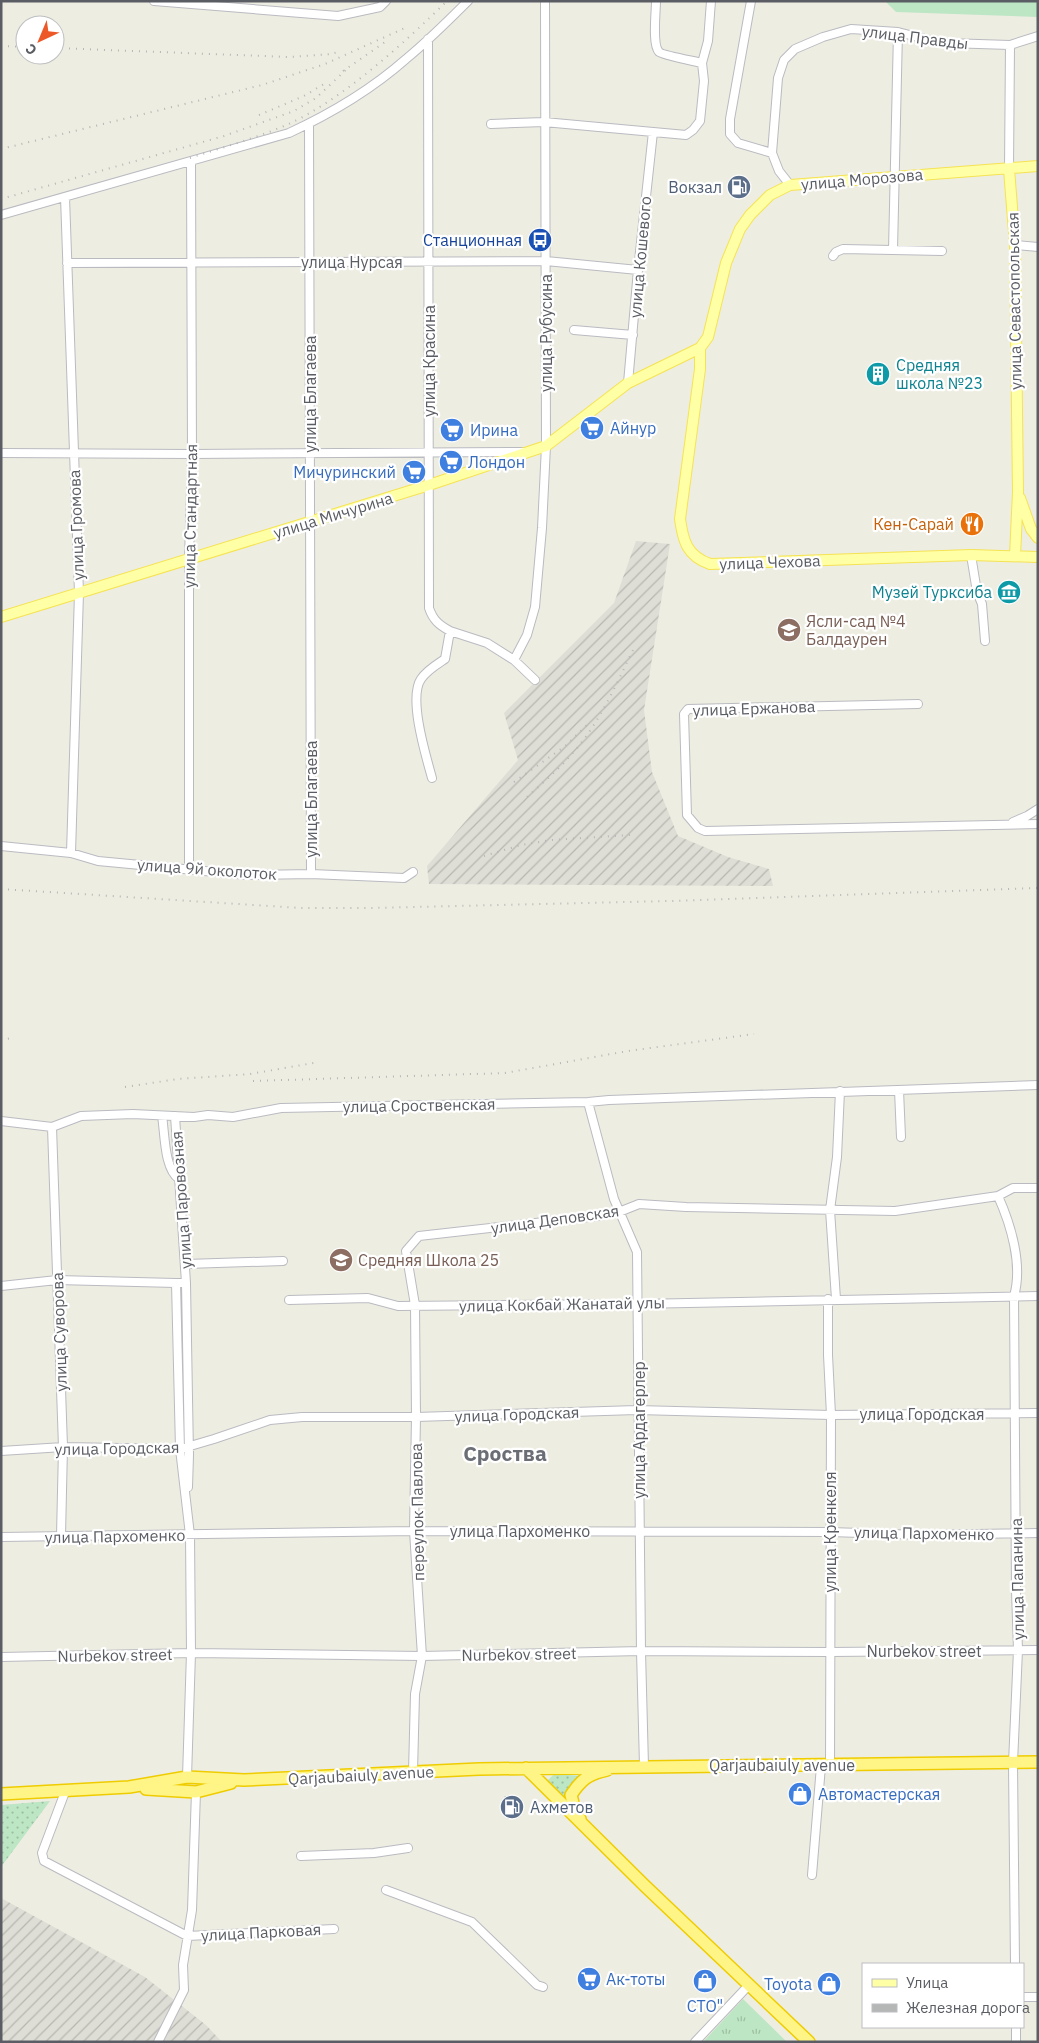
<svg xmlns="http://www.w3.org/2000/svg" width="1039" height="2043" viewBox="0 0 1039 2043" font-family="'IBM Plex Sans',sans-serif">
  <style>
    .industrial { fill: url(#industrial-furrows) }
    .grass { fill: url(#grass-dots) }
    .park { fill: url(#park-tufts) }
    .pitch { fill: #bde6c4 }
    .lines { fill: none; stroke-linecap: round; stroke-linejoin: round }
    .minor-casing { stroke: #babbc1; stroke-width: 10 }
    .major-casing { stroke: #f5e353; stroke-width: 12 }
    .highway-casing { stroke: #efcc00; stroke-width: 14 }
    .minor { stroke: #fff; stroke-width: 8 }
    .major { stroke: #ffffa5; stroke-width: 10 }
    .highway { stroke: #fff587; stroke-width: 11 }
    .rail { stroke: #b5b6b6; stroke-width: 2; stroke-dasharray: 1 6; stroke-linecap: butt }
    .labels { text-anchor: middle; stroke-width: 4.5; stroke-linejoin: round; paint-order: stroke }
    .street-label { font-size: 16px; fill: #5a5d63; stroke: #fff }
    .service-label { font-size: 16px; fill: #4e5e75; stroke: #fff; text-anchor: end }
    .transit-label { font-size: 16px; fill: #164399; stroke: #fff; text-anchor: end }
    .culture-label { font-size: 16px; fill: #0d838f; stroke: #fff; text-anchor: start }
    .shop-label { font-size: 16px; fill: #366cbe; stroke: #fff; text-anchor: start }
    .food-label { font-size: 16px; fill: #c56008; stroke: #fff; text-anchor: end }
    .education-label { font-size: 16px; fill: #785e54; stroke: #fff; text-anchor: start }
    .district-label { font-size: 21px; font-weight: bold; fill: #6b6e75; stroke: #fff }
  </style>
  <defs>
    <pattern id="industrial-furrows" width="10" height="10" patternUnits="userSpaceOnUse" patternTransform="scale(1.25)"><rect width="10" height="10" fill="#deded6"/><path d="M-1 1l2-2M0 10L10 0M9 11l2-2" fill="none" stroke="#b7b7b1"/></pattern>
    <pattern id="grass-dots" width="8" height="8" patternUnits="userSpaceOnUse" patternTransform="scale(1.25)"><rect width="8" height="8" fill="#bde6c4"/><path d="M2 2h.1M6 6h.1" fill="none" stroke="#9dbea3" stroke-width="1.8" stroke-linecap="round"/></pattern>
    <pattern id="park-tufts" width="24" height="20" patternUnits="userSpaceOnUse" patternTransform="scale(1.25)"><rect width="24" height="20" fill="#bde6c4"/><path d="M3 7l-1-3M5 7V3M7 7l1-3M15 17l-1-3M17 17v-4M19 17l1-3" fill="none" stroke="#9dbea3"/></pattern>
  </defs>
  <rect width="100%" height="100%" fill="#eeede2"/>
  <path class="industrial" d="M636,541L670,544L644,710L652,772L678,836L728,857L769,869L773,886L429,884L427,866L518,760L504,713L614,603Z
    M1,1898L145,1977L206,2025L222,2042H1Z"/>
  <path class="grass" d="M554,1774L584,1776L566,1798L568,1811L547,1781Z
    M50,1801L1,1867V1805Z"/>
  <path class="park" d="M743,1999L787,2042H703Z"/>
  <path class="pitch" d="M885,1H1038V17L896,12Z"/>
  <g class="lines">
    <g class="minor-casing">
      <path id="minor" d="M154,1L338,16L380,7L386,1
        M656,1C656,12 652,45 659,52C662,55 694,61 702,63
        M751,1L730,119V134L738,143L772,153
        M428,39L429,608C433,620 439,625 450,631L445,659C436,665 427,670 421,679C408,698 426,756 432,778
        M309,124L311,874
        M491,124L544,122L686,135L693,130L700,121L704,81L702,63L708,41L711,1
        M1009,169L1010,45
        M790,185L779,171L772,153L778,78L784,60L795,49L823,37L851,29L898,32L933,41L947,43L1010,45L1038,36
        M65,197L79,593L71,853
        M1,215L289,133C330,114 372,89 406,59C428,41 448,21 468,1
        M1015,245L1038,247
        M893,250L898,32
        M833,256L836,252L843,249L942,251
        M67,263L546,261L638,270
        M574,330L633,335
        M628,383L638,270L653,132
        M1,453L192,454L522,452
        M971,555L977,592L982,604L985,641
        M450,631L487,643L514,660L535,680
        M514,660L527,635L535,607L542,528L546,446L545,1
        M918,704L688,709L684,714L687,815L698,828L705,831L1038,824
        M1013,822L1027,816L1038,809
        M1,846L71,853L98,861L247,875L311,874L404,878L413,872
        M189,869V559L192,454L191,162
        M899,1090L901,1137
        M588,1102L614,1199L637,1252L641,1651L644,1766
        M162,1116C165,1134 164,1169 179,1179
        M175,1116L186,1283H176L180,1449L190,1535L191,1653L187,1777
        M1,1121L52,1127L81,1116L133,1114L194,1117L208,1115L233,1117L281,1108L588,1102L609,1100L1038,1085
        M52,1127L63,1447L61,1536
        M998,1196C1011,1225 1023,1265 1014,1296L1016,1591L1018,1650L1013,1763L1015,1964
        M186,1264L283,1261
        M186,1283L189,1455L188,1487
        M1,1286L57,1280L176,1283
        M828,1299V1355L831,1415L830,1765
        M836,1299L830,1210L837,1157L840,1091
        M289,1300L368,1298L398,1306L638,1304L1038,1296
        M1,1451L63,1447L180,1449L214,1439L270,1420L302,1417H416L637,1410L831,1415L1038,1413
        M1,1537L414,1531L830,1532L922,1535L1038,1533
        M1,1657L191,1653L422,1656L641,1651L831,1652L1038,1650
        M413,1772L415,1694L422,1656L414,1531L416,1417L415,1305L406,1251L419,1236L598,1216L619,1212L639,1204L686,1207L895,1211L998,1196L1013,1188H1038
        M65,1792L42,1853L44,1861L187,1936L334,1929
        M301,1856L374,1853L408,1848
        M812,1875L821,1766
        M386,1890L472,1922L537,1985L543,1987
        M1023,1997H1038
        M1016,2027V2042
        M158,2042L184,1990L183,1965L192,1910L196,1792
        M695,2042L749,1985"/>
    </g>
    <g class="major-casing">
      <path id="major" d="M1009,169L1015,245L1018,492L1015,556
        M700,348V369L680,519C683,541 687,556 710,564L971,555L1038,557
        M1020,498L1031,529L1038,538
        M1,617L429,485L546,446L628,383L700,348L708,337L726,263L740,229L750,215L770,195L790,185L1038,166"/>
    </g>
    <g class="highway-casing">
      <path id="highway" d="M526,1768L645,1886L809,2042
        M146,1789L196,1792L231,1783
        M1,1794L129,1787L187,1777L244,1780L479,1769L1038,1762
        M580,1819L575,1811L571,1795C581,1780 588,1774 607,1770"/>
    </g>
    <use href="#minor" class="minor"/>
    <use href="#major" class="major"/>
    <use href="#highway" class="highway"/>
    <path class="rail" d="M1,46L25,47
      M55,48L289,57L331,54L341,51
      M343,71L388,40
      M259,115L304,96L324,84
      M1,149L262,85L325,64L407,27
      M190,158C221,148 253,139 284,126C340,102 403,44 447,1
      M1,199L224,136L294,111L316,98L349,67
      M514,782L564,747L587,725
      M527,797C546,780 566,763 581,743C604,714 619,678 635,646
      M484,856L521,845L551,840L630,835
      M1,889L301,908H371L670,901L1038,888
      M1,1040L12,1038
      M253,1081L505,1073L628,1051L754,1034
      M125,1087L178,1079L250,1074L319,1062"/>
  </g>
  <defs>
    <g id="fuel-disc" transform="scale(1.25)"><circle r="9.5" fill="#5c6f8a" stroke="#fff"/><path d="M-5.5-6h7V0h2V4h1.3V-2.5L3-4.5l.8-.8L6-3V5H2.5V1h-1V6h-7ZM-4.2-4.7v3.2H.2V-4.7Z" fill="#fff"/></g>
    <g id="bus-disc" transform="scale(1.25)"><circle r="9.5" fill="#1a4fb4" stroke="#fff"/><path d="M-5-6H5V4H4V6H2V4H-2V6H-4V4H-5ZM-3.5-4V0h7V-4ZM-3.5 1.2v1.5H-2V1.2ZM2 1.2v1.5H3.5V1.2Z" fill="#fff"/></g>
    <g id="building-disc" transform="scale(1.25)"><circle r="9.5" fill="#0f9aa8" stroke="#fff"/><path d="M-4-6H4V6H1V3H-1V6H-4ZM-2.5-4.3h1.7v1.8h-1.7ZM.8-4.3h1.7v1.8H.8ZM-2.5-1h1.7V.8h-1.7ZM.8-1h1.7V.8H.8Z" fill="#fff"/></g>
    <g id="supermarket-disc" transform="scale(1.25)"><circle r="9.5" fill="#3f7fe0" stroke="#fff"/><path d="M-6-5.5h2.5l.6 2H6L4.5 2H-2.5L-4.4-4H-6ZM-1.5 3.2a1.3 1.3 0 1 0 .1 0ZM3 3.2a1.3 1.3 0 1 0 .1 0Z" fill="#fff"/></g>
    <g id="restaurant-disc" transform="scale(1.25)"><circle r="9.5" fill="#e8710a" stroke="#fff"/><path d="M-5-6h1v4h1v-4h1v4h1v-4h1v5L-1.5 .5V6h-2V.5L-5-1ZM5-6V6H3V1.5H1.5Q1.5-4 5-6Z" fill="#fff"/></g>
    <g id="museum-disc" transform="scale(1.25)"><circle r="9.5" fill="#0f9aa8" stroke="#fff"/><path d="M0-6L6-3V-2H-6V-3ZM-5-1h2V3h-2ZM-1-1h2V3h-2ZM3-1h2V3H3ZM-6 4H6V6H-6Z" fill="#fff"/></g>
    <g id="school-disc" transform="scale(1.25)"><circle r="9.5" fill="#8d6e63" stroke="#fff"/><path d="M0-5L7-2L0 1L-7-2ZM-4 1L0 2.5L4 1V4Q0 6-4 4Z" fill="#fff"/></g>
    <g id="shop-disc" transform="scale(1.25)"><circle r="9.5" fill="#3f7fe0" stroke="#fff"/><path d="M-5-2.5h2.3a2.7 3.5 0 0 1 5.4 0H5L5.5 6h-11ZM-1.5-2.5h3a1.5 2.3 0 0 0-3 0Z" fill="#fff"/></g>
  </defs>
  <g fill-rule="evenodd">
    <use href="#fuel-disc" x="739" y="187"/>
    <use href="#bus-disc" x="540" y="240"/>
    <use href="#building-disc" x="878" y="374"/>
    <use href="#supermarket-disc" x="592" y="428"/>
    <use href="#supermarket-disc" x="452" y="430"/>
    <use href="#supermarket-disc" x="451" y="462"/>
    <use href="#supermarket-disc" x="414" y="472"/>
    <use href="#restaurant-disc" x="972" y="524"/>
    <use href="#museum-disc" x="1009" y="592"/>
    <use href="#school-disc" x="789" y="630"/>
    <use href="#school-disc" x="341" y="1260"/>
    <use href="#shop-disc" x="800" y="1794"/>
    <use href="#fuel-disc" x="512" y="1807"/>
    <use href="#supermarket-disc" x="589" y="1979"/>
    <use href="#shop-disc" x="705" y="1981"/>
    <use href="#shop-disc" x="829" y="1984"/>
  </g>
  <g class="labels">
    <g class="street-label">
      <text transform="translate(915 37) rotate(7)" y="6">улица Правды</text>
      <text transform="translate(862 179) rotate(-5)" y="6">улица Морозова</text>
      <text transform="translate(640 257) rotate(-85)" y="6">улица Кошевого</text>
      <text x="352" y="268">улица Нурсая</text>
      <text transform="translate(1014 301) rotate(-91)" y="6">улица Севастопольская</text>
      <text transform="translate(546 333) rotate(-90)" y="6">улица Рубусина</text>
      <text transform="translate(429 361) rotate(-90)" y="6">улица Красина</text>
      <text transform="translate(310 394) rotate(-90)" y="6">улица Благаева</text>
      <text transform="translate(333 515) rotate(-17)" y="6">улица Мичурина</text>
      <text transform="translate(190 516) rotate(-89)" y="6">улица Стандартная</text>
      <text transform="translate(76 525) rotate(-92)" y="6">улица Громова</text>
      <text transform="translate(770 562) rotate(-2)" y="6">улица Чехова</text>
      <text transform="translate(754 708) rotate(-2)" y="6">улица Ержанова</text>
      <text transform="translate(311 799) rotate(-90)" y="6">улица Благаева</text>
      <text transform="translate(207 869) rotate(4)" y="6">улица 9й околоток</text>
      <text transform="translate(419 1105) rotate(-1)" y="6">улица Сроственская</text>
      <text transform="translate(181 1200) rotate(-94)" y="6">улица Паровозная</text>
      <text transform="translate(555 1219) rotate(-8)" y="6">улица Деповская</text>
      <text transform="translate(562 1304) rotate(-1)" y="6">улица Кокбай Жанатай улы</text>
      <text transform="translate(59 1332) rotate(-92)" y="6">улица Суворова</text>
      <text transform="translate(517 1414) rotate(-2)" y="6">улица Городская</text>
      <text x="922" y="1420">улица Городская</text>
      <text transform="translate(639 1430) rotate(-90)" y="6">улица Ардагерлер</text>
      <text transform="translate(117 1448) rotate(-1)" y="6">улица Городская</text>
      <text transform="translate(417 1512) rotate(-91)" y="6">переулок Павлова</text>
      <text x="520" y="1537">улица Пархоменко</text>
      <text transform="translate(830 1532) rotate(-90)" y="6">улица Кренкеля</text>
      <text transform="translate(924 1533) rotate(1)" y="6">улица Пархоменко</text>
      <text transform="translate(115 1536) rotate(-1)" y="6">улица Пархоменко</text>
      <text transform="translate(1017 1579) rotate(-91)" y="6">улица Папанина</text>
      <text x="924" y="1657">Nurbekov street</text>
      <text transform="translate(519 1654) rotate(-1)" y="6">Nurbekov street</text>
      <text transform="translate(115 1655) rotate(-1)" y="6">Nurbekov street</text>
      <text x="782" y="1771">Qarjaubaiuly avenue</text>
      <text transform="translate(361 1775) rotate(-3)" y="6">Qarjaubaiuly avenue</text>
      <text transform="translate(261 1932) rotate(-3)" y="6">улица Парковая</text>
    </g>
    <g class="service-label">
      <text x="722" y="193">Вокзал</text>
      <text x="530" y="1813" text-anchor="start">Ахметов</text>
    </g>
    <g class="transit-label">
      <text x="522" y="246">Станционная</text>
    </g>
    <g class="culture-label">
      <text x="896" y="371">Средняя<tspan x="896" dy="18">школа №23</tspan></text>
      <text x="992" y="598" text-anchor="end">Музей Турксиба</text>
    </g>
    <g class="shop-label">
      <text x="610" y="434">Айнур</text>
      <text x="470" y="436">Ирина</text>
      <text x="468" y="468">Лондон</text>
      <text x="396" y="478" text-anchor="end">Мичуринский</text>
      <text x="818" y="1800">Автомастерская</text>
      <text x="606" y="1985">Ак-тоты</text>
      <text x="812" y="1990" text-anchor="end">Toyota</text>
      <text x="705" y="2012" text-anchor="middle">СТО"</text>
    </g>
    <g class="food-label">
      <text x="954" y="530">Кен-Сарай</text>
    </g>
    <g class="education-label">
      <text x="806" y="627">Ясли-сад №4<tspan x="806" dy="18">Балдаурен</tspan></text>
      <text x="358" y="1266">Средняя Школа 25</text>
    </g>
    <g class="district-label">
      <text x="505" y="1461">Сроства</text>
    </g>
  </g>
  <rect width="1039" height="2043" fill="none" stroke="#5a5d63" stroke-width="5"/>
  <rect x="862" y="1963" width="162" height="65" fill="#ffffff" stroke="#bdbec1"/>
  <rect x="872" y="1979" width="25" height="8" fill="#ffffa5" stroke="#bdbec1"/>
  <text x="906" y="1988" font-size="15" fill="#5a5d63">Улица</text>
  <rect x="872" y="2004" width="25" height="8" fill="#b5b6b6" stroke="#bdbec1"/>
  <text x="906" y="2013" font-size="15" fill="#5a5d63">Железная дорога</text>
  <g transform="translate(40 40) rotate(224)"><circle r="24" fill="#ffffff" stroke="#bdbec1"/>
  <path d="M0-4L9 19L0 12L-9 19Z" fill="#ed5828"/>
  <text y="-8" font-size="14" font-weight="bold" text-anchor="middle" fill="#5a5d63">С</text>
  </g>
</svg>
